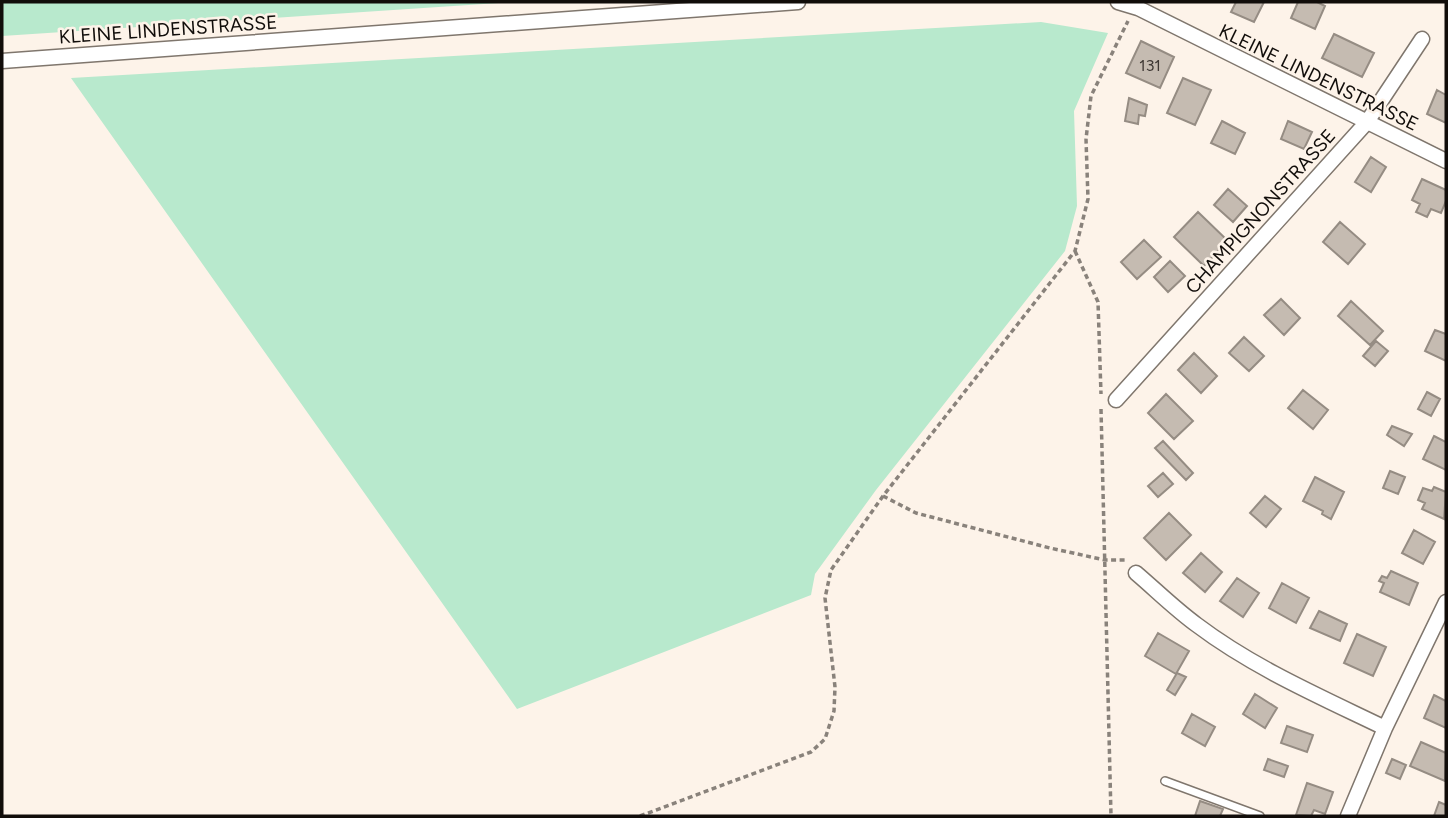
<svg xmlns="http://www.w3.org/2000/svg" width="1448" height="818" viewBox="0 0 1448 818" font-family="Figtree,sans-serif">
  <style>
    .green { fill: #b8e9cd }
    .building { fill: #c5bbb1; stroke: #958c83; stroke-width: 2 }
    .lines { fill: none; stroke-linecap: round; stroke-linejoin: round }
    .lane-casing { stroke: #7f766d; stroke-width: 10 }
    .street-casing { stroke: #7f766d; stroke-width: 17 }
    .path { stroke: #89827b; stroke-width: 3.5; stroke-dasharray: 5 3.5; stroke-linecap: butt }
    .lane { stroke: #fff; stroke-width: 7 }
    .street { stroke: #fff; stroke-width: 14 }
    .labels { text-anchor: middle; stroke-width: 5; stroke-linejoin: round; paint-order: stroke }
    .number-label { font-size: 16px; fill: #3e3834 }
    .street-label { font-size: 19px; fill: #110d0a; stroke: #fdf3e9 }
  </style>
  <rect width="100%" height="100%" fill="#fdf3e9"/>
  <path class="green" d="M2,2H515L2,36Z
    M1041,22L1108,33L1074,111L1077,206L1065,251L876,490L815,574L811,595L517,709L71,78Z"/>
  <path class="building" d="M1236,2H1264L1254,22L1231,12Z
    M1298,2H1317L1325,6L1315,29L1291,18Z
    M1334,34L1374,53L1362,77L1322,58Z
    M1141,41L1174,57L1160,88L1126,73Z
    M1183,78L1211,90L1195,125L1167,113Z
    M1437,90L1446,95V123L1427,114Z
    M1129,98L1147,105L1145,116L1139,115L1138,124L1125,121Z
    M1222,121L1245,133L1235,154L1211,143Z
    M1288,121L1312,132L1304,149L1281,139Z
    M1371,157L1386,167L1371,192L1355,182Z
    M1422,179L1446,190V201L1441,213L1431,209L1427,217L1416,212L1420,204L1412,200Z
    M1228,189L1247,206L1233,222L1214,205Z
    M1198,212L1228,241L1204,266L1174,237Z
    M1340,222L1365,244L1348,264L1323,242Z
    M1144,240L1161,257L1137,279L1121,262Z
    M1170,261L1185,276L1168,292L1154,277Z
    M1281,299L1300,318L1284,335L1264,315Z
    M1351,301L1383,331L1370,345L1338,316Z
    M1435,330L1446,334V361L1425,351Z
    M1244,337L1264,356L1249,371L1229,353Z
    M1376,341L1388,351L1375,366L1363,356Z
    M1194,353L1217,376L1201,393L1178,370Z
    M1303,390L1328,410L1313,429L1288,408Z
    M1427,392L1440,399L1431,416L1418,409Z
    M1166,394L1193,421L1174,439L1148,413Z
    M1392,426L1412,434L1404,446L1387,435Z
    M1434,436L1446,442V470L1423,459Z
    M1163,441L1193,473L1186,480L1155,448Z
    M1390,471L1405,477L1398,494L1383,488Z
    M1163,473L1173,484L1158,497L1148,486Z
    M1315,477L1344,492L1331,519L1322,514L1323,511L1303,501Z
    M1434,487L1446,492L1444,519L1422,509L1425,503L1418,500L1423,488L1432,491Z
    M1265,496L1281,509L1266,527L1250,513Z
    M1169,513L1191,535L1166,560L1144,538Z
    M1414,530L1435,542L1423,564L1402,553Z
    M1201,553L1222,572L1205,592L1183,573Z
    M1391,571L1418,583L1409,605L1380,592L1384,583L1379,581L1382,576L1387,578Z
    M1237,578L1259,593L1243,617L1220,601Z
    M1282,583L1309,598L1296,623L1269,608Z
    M1319,611L1347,624L1340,641L1310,628Z
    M1158,633L1189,651L1176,674L1145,656Z
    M1357,634L1386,647L1373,676L1344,663Z
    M1177,673L1186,677L1175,695L1167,690Z
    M1255,694L1277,708L1265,728L1243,714Z
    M1434,695L1446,701V728L1424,718Z
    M1192,714L1215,727L1205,746L1182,733Z
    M1287,726L1313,735L1307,752L1281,743Z
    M1421,742L1446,753L1445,781L1410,766Z
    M1268,759L1288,766L1284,777L1264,770Z
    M1392,759L1406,765L1400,779L1386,773Z
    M1307,783L1333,792L1325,814L1314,810L1311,816L1296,815Z
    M1200,801L1223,809L1220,816H1195Z
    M1439,802L1446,805V816H1434Z"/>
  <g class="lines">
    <g class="lane-casing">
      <path id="lane" d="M1165,781L1260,816"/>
    </g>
    <g class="street-casing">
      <path id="street" d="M1118,2L1138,8L1446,161
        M2,61L798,2
        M1116,400L1367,122L1422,39
        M1136,573C1156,590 1175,609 1197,625C1254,668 1321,697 1385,728
        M1348,816L1385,728L1446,602"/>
    </g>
    <path class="path" d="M1075,251L1098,302L1101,394
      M1101,409L1111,816
      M883,496L916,513L1050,548L1105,560H1127
      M640,816L811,752L825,739L834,711L835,687L825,598L831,570L883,496L1075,251L1088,199L1086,139L1091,96L1128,21"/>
    <use href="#lane" class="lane"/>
    <use href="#street" class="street"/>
  </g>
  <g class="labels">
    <g class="number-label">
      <text x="1150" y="71">131</text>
    </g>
    <g class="street-label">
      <text transform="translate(168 29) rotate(-4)" y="7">KLEINE LINDENSTRASSE</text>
      <text transform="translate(1319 77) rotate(26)" y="7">KLEINE LINDENSTRASSE</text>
      <text transform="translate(1260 211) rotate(-48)" y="7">CHAMPIGNONSTRASSE</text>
    </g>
  </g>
  <rect width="1448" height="818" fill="none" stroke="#110d0a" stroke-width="7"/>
</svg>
